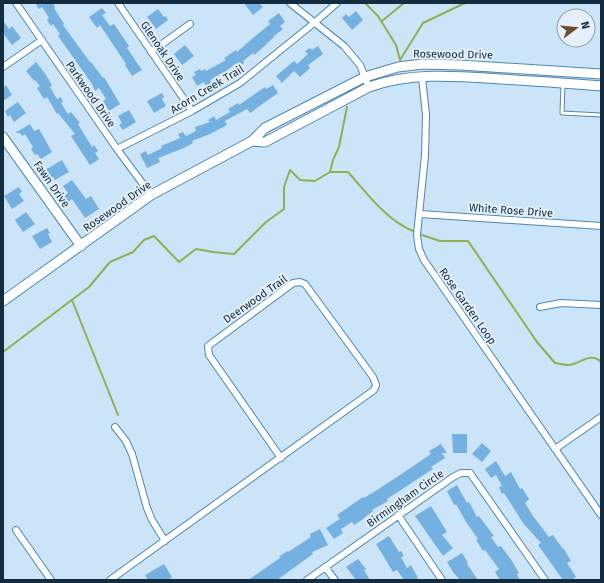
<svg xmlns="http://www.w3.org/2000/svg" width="604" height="583" viewBox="0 0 604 583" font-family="'Fira Sans',sans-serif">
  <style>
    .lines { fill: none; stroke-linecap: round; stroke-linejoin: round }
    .stream { stroke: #92ae53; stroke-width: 2 }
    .building { fill: #75b1e0 }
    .lane-casing { stroke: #4d87b4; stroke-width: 5 }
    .street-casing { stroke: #4d87b4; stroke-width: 8 }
    .secondary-casing { stroke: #4d87b4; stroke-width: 11 }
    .lane { stroke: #fff; stroke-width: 3 }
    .street { stroke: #fff; stroke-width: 6 }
    .secondary { stroke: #fff; stroke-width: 9 }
    .labels { text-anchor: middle; stroke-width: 4; stroke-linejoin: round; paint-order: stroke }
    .street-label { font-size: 11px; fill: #142c3f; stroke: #e4eff9 }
  </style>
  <rect width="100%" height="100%" fill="#cce4f8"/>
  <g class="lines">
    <path class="stream" d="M365,3L378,16L396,45L400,60
      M382,21L404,3
      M400,60L423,23L465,3
      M330,172H348C366,192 387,221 413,231
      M422,235L440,241H468L537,342L555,363C559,363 563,365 568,365C578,365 591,351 601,362
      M72,300L118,415
      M3,352L89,287L110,262L133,252L144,240L154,236L179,262L196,249L213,252L234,254L266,222L284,209V187L290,170L300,180L315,181L330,172L333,160L339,147L347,107"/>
  </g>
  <path class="building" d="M35,3H53L55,7L54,8L64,24L63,25L90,62H91L103,78L104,77L120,104L109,111L103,101L106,99L99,88L95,91L92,84L58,36L60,34L53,24L51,26L47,20L49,18L42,7L39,9Z
    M244,3H259L263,7L253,15Z
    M102,8L106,13L102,15L110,26L114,24L129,46L127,48L142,70L132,76L125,65L126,64L100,25L97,28L89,17Z
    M158,9L164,17L166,16L168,20L156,29L147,17Z
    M356,11L363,20L352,30L342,18L346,14L349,17Z
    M279,13L285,22L280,26L283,29L273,37V38L259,51L254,55L253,53L243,61L244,63L239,67L237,63L227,70L229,73L223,76L222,73L210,80L212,83L206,86L204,82L197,86L192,77L196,75L194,72L200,69L201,71L205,69L206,71L226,60L224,58L236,50L237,52L254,37L270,24L268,21Z
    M3,20L9,29L12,26L21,38L12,45L3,33Z
    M185,45L194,56L182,65L174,54Z
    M318,46L323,54L308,65L310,68L300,77L294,71L282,83L276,76L294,61L297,64L308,54L305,51L310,48L312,50Z
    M36,62L44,72L52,85L50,87L57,99L61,97L63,102L61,103L68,114L71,112L80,123L78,124L92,147L94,145L98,151L95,153L99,159L90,165L71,136L75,134L58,113L57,114L47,97L44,99L37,88L40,86L35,80L34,81L26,71Z
    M6,85L12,95L3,101V88Z
    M273,85L278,93L261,105L250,113L247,109L225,121L227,125L210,134L192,141L193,143L184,148L158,158L160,162L147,168L140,154L146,151L148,155L162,148L161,146L180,138L178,134L183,132L186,136L196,131L195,127L210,122L208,120L214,116L216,120L230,112L228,109L238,103L239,105L265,87L266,89Z
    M162,93L164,97L162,99L166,106L154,113L147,101Z
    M18,102L26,113L14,122L10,115L8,117L5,111Z
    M129,110L136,122L123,130L119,125L122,123L118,116Z
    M30,124L34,131L39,129L52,152L41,159L37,154L35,155L31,149L33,147L25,134L22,136L20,133H15Z
    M62,160L69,172L55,180L53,177L50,179L45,170Z
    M72,180L86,199L91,196L99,209L85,218L72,199L67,203L63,197L68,193L63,186Z
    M19,187L22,192L19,194L24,201L12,209L4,196Z
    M26,212L35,224L23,232L15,220Z
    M47,228L50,233L48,234L52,242L40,249L32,236Z
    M452,434H467V453H453Z
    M482,443L491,451L482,462L472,454Z
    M441,444L447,453H442L445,458L431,467L433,469L387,499L388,501L372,510L373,511L359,522L354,525L352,522L341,529L343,533L334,539L326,528L340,519L337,515L363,497L364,498L380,488L400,475L431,454L429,451Z
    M496,461L505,476L511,472L520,489L522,488L529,499L525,503L533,516L549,537L553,535L563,549H564L571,561L567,563L576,577L571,580H563L538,545L541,543L523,523L504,493L502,494L499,487L502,486L496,475L491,478L485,469Z
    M457,485L467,503L469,502L477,517L479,516L494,536L491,537L498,547L501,546L512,561L519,573L517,574L520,580H500L495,572L499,569L485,550L483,551L476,540L478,539L466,522L456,504L454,505L447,491Z
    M431,506L447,532L442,535L453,548L443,556L415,516Z
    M320,529L328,545L312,552L313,554L277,580H248L280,558L279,557L287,551L288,552L311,537L310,534Z
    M389,536L399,552L401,551L404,556L401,557L407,568L411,565L418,578L415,580H404L397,570L393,572L376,544Z
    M462,553L468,563L467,564L478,580H460L453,572L447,562Z
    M358,559L366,569L364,570L370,580H356L346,567Z
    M164,564L172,577L168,580H148L145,575Z"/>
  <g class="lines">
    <g class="lane-casing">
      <path id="lane" d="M563,85L562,113L601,115"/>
    </g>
    <g class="street-casing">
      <path id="street" d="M16,3L117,149L151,195
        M118,3L192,111
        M290,3L344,46L360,65L369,87
        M151,52L190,24
        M3,67L42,40
        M422,77L426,115L425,155L417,235L419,249L424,260L601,515
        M117,149L192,111L240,83L314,23L337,3
        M420,214L601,226
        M540,307L561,303L601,305
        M115,427L126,441L132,454L147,508L152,520L165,541
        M555,449L601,417
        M398,515L442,580
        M16,530L51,580
        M325,567L335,580
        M110,580L374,390L376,385L373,377L305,284L300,282L293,283L208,346L209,355L281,458
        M307,580L453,477L461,473H470L477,483L545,580"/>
    </g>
    <g class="secondary-casing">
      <path id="secondary" d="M3,137L81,246
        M252,141L265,142L369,87C411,72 456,76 500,79C534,81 567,83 601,86
        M3,301L151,195L252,141L265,128L365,77L398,67L423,64L460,65L601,74"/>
    </g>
    <use href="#lane" class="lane"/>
    <use href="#street" class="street"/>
    <use href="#secondary" class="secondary"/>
  </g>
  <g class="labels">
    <g class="street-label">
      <text transform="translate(163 51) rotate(56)" y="4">Glenoak Drive</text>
      <text transform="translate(453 54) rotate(1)" y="4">Rosewood Drive</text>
      <text transform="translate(207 89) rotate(-31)" y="4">Acorn Creek Trail</text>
      <text transform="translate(91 94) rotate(55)" y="4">Parkwood Drive</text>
      <text transform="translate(52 184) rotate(55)" y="4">Fawn Drive</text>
      <text transform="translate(117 206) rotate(-35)" y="4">Rosewood Drive</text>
      <text transform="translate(511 210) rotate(4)" y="4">White Rose Drive</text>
      <text transform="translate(255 299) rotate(-35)" y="4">Deerwood Trail</text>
      <text transform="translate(468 306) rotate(55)" y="4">Rose Garden Loop</text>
      <text transform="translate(405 498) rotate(-35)" y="4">Birmingham Circle</text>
    </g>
  </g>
  <rect width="604" height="583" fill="none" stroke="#142c3f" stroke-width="8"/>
  <g transform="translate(576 28) rotate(74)"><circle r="19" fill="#e4eff9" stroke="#91a1af"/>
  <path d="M0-3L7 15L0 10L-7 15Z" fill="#714c28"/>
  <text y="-6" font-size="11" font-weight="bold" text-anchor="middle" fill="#142c3f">N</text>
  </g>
</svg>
